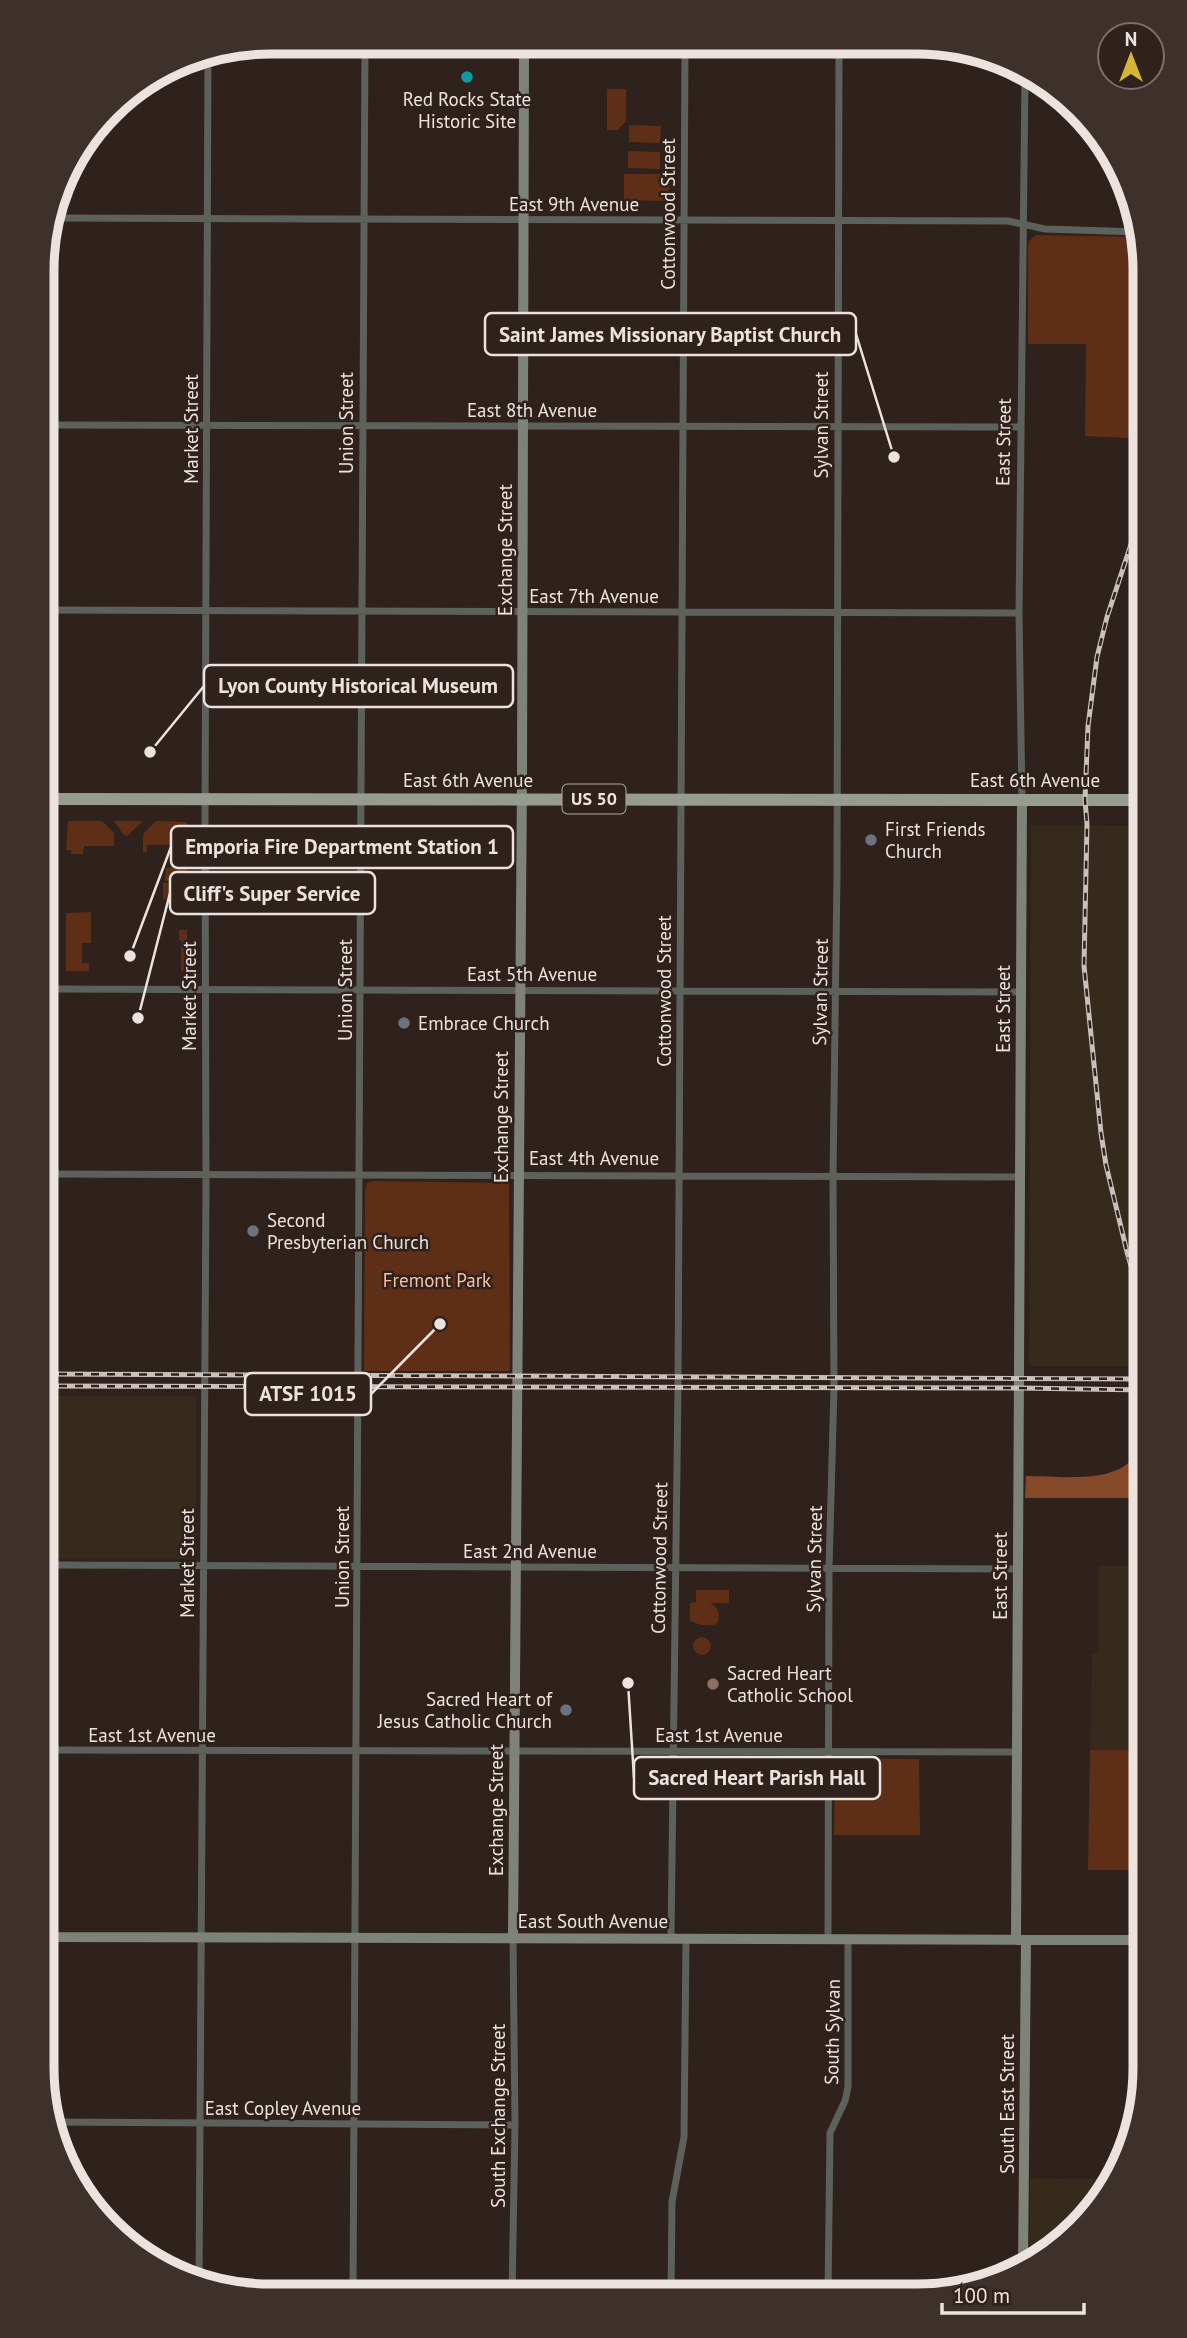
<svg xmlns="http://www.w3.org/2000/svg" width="1187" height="2338" viewBox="0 0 1187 2338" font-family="'PT Sans',sans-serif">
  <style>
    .industrial { fill: #352a1b }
    .green { fill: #5e2f16 }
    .forest { fill: #85492a }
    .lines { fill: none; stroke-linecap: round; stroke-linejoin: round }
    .secondary-tunnel { stroke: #4b3e38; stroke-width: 10; stroke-dasharray: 10 5; stroke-linecap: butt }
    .street { stroke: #5d615b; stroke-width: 7 }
    .secondary { stroke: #7d8379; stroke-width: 10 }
    .primary { stroke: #969d90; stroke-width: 12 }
    .rail-casing { stroke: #cac0bb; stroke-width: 5 }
    .rail { stroke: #2f211b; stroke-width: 2.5; stroke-dasharray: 8; stroke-linecap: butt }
    .culture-dot { fill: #0f9aa8; stroke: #2f211b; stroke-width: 2.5 }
    .worship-dot { fill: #6b7280; stroke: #2f211b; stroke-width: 2.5 }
    .education-dot { fill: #8d6e63; stroke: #2f211b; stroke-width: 2.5 }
    .labels { text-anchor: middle; stroke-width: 5; stroke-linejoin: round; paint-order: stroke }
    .shield { fill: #2f211b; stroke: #b3a9a4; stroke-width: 2 }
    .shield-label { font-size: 18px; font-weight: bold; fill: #ece3de }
    .poi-label { font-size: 19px; fill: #ece3de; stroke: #2f211b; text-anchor: start }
    .street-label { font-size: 19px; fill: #ece3de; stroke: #2f211b }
    .park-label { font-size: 19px; fill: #f9c0a6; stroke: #2f211b }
    .rim { fill: none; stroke: #ece3de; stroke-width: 9 }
    .leader { fill: none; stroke: #ece3de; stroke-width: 2.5 }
    .callout-dot { fill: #ece3de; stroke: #2f211b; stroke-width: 2.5 }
    .callout { fill: #2f211b; stroke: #ece3de; stroke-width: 2.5 }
    .callout-label { font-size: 21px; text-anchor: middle; font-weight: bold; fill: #ece3de }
  </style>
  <rect width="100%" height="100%" fill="#2f211b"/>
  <path class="industrial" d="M1031,825L1145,826V1366H1029Z
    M54,1396H196V1552L192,1559H60L55,1554L53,1547Z
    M1098,1566H1145V1750H1090L1092,1654L1098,1653Z
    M1030,2178L1060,2179H1114L1098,2207L1045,2256H1030Z"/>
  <path class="green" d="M607,89H626V121L618,130H607Z
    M629,125L661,126L660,143L629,142Z
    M628,151L660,152V169L628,168Z
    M624,174H669V201L624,200Z
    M1036,235L1139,237L1140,259L1145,284V439L1085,436L1086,344H1028V245L1030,240Z
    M68,821H102L114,833V846H84L83,854H71V850H66Z
    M114,821H141L142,822L127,836L123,834Z
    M156,821L187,822V855H171V845H147V852H143V834Z
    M171,858H187V881H165L166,868H171Z
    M163,883H187V897H166V899H163Z
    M91,912V943H82V963H89V971H66V913Z
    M179,930H187V972L181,971V940H179Z
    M373,1181L509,1183L510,1371H364L365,1190L367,1183Z
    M696,1590H729V1603H710C718,1607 720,1613 718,1622L714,1625H701L690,1621V1603L696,1602Z
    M693 1646a9 9 0 1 1 18 0a9 9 0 1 1-18 0Z
    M1090,1750H1145V1870H1088Z
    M843,1758L919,1759L920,1835H834L835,1766L837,1761Z"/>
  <path class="forest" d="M1145,1443V1498H1025L1026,1476C1054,1476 1098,1482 1123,1467C1133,1461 1137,1451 1145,1443Z"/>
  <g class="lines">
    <path class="secondary-tunnel" d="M47,1346V1408"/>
    <path class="street" d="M51,218L1008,221L1045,229L1139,232
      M44,425L1021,427
      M44,610L1019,613
      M1022,800L1019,613L1025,78
      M43,989L1021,992
      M48,1174L1019,1177
      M43,1565L1018,1569
      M42,1750L1017,1752
      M671,1939L678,1387L685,45
      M828,1939L829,1568L834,1388L833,1176L837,875L839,46
      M45,2085V1937
      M51,2122L515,2125
      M199,2283L206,1189L205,818L208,54
      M353,2294L365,43
      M512,2295L515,2125L513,1938
      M671,2295L672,2202L684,2137L686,1939
      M828,2296L830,2133L845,2101L848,2087V1939"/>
    <path class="secondary" d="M47,1346L53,440L51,216
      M42,1937L1145,1940
      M45,1937L47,1408
      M513,1938L522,782L524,44
      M1016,1940L1022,800
      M1023,2268L1026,1940"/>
    <path class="primary" d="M43,799L1145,800"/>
    <g class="rail-casing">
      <path id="rail" d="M1137,240L1145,276
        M1145,1293L1132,1269L1127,1252L1106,1165L1101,1133L1084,966L1087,824L1085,800L1088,726L1097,657L1107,617L1145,502
        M43,1374L1145,1379
        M43,1386L1019,1388L1145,1390"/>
    </g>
    <use href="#rail" class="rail"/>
  </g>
  <circle class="culture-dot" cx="467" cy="77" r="7"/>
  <g class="worship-dot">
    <circle cx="871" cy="840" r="7"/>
    <circle cx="404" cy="1023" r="7"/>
    <circle cx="253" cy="1231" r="7"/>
    <circle cx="566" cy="1710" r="7"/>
  </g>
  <circle class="education-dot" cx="713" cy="1684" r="7"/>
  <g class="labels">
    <rect class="shield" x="562.5" y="784.5" width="63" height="29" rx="5"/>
    <g class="shield-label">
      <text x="594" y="805">US 50</text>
    </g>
    <g class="poi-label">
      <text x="467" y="106" text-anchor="middle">Red Rocks State<tspan x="467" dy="22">Historic Site</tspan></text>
      <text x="885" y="836">First Friends<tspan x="885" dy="22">Church</tspan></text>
      <text x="418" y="1030">Embrace Church</text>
      <text x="267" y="1227">Second<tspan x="267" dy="22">Presbyterian Church</tspan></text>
      <text x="727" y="1680">Sacred Heart<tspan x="727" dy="22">Catholic School</tspan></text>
      <text x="552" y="1706" text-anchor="end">Sacred Heart of<tspan x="552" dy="22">Jesus Catholic Church</tspan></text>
    </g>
    <g class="street-label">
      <text x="574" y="211">East 9th Avenue</text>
      <text transform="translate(668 214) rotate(-90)" y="7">Cottonwood Street</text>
      <text x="532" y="417">East 8th Avenue</text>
      <text transform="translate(346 423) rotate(-90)" y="7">Union Street</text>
      <text transform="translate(821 425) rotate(-90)" y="7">Sylvan Street</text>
      <text transform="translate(191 429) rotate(-90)" y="7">Market Street</text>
      <text transform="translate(1003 442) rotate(-89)" y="7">East Street</text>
      <text transform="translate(505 550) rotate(-90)" y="7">Exchange Street</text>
      <text x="594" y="603">East 7th Avenue</text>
      <text x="468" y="787">East 6th Avenue</text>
      <text x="1035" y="787">East 6th Avenue</text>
      <text x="532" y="981">East 5th Avenue</text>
      <text transform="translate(345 990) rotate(-90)" y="7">Union Street</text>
      <text transform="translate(664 991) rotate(-90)" y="7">Cottonwood Street</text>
      <text transform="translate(820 992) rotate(-89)" y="7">Sylvan Street</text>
      <text transform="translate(189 996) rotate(-90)" y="7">Market Street</text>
      <text transform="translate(1003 1009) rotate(-90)" y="7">East Street</text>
      <text transform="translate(501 1117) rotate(-90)" y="7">Exchange Street</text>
      <text x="594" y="1165">East 4th Avenue</text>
      <text x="530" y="1558">East 2nd Avenue</text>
      <text transform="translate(342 1557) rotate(-90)" y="7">Union Street</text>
      <text transform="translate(659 1558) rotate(-89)" y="7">Cottonwood Street</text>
      <text transform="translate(814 1559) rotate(-89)" y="7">Sylvan Street</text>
      <text transform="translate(187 1563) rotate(-90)" y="7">Market Street</text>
      <text transform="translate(1000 1576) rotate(-90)" y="7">East Street</text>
      <text x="152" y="1742">East 1st Avenue</text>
      <text x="719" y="1742">East 1st Avenue</text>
      <text transform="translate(496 1810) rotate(-90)" y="7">Exchange Street</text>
      <text x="593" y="1928">East South Avenue</text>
      <text transform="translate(832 2032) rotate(-89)" y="7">South Sylvan</text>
      <text transform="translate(1007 2104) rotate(-90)" y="7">South East Street</text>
      <text x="283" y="2115">East Copley Avenue</text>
      <text transform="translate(498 2116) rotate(-90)" y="7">South Exchange Street</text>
    </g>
    <g class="park-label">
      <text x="437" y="1287">Fremont Park</text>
    </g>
  </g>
  <path d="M0 0H1187V2338H0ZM270 54H917A216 216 0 0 1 1133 270V2068A216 216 0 0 1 917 2284H270A216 216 0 0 1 54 2068V270A216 216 0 0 1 270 54Z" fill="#3e312b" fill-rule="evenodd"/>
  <path class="rim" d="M270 54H917A216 216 0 0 1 1133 270V2068A216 216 0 0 1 917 2284H270A216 216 0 0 1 54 2068V270A216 216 0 0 1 270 54Z"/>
  <path class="leader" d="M894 457L856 334M150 752L204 686M130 956L171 847M138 1018L170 893M440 1324L371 1394M628 1683L634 1778"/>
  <g class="callout-dot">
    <circle cx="894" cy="457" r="7"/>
    <circle cx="150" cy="752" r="7"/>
    <circle cx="130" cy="956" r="7"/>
    <circle cx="138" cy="1018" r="7"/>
    <circle cx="440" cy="1324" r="7"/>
    <circle cx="628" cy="1683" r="7"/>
  </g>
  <g class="callout">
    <rect x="485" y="313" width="371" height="42" rx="7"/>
    <rect x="204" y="665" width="309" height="42" rx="7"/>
    <rect x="171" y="826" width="342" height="42" rx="7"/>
    <rect x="170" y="872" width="205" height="42" rx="7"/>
    <rect x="245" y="1373" width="126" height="42" rx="7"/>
    <rect x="634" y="1757" width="246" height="42" rx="7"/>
  </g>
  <g class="callout-label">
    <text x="670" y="342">Saint James Missionary Baptist Church</text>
    <text x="358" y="693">Lyon County Historical Museum</text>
    <text x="342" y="854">Emporia Fire Department Station 1</text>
    <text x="272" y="901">Cliff's Super Service</text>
    <text x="308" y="1401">ATSF 1015</text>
    <text x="757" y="1785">Sacred Heart Parish Hall</text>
  </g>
  <g transform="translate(1131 56)"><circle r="33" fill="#2f211b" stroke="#7b6f69" stroke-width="2"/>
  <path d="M0-5L12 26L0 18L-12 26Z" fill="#d5b535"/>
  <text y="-10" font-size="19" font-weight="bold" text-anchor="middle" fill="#ece3de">N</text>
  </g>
  <path d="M942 2303v10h142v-10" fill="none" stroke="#ece3de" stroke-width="3.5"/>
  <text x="953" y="2303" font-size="21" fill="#ece3de" stroke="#2f211b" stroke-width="5" paint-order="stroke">100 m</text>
</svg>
